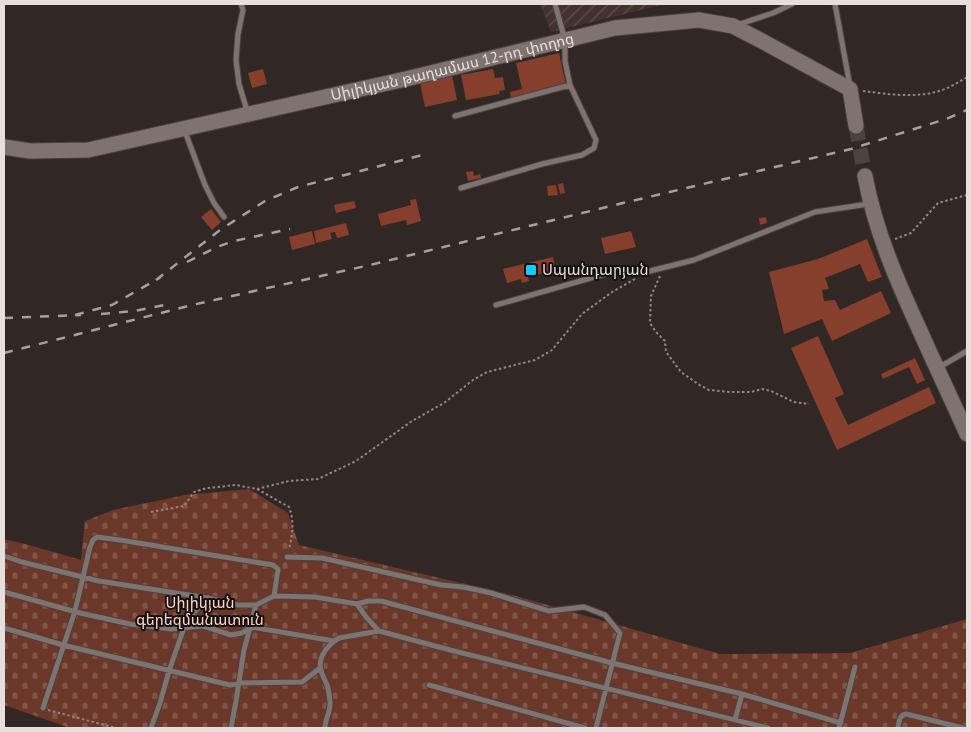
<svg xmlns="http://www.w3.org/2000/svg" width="971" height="732" viewBox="0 0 971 732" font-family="'PT Sans','Noto Sans Armenian',sans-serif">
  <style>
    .industrial { fill: url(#industrial-furrows) }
    .cemetery { fill: url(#cemetery-stones) }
    .building { fill: #863f2d }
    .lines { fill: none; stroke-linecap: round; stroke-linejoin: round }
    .secondary-tunnel { stroke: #4c4340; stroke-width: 15; stroke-dasharray: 15 8; stroke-linecap: butt }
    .lane-casing { stroke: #4a4240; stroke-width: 7 }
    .secondary-casing { stroke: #4a4240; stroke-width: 17 }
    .path { stroke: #918886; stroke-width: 2; stroke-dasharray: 2.5 2.5; stroke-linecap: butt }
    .lane { stroke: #7f7370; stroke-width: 5 }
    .secondary { stroke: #7f7370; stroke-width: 15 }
    .rail { stroke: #a8a09f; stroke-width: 2.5; stroke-dasharray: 9 9; stroke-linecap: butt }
    .poi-dot { fill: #13cafb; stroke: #161110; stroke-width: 2 }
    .labels { text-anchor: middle; stroke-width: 4; stroke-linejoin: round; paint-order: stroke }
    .street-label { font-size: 15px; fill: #e6dfde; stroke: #161110 }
    .poi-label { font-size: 15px; fill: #e6dfde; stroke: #161110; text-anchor: start }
    .park-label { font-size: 15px; fill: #fdd1c5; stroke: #161110 }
  </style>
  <defs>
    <pattern id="industrial-furrows" width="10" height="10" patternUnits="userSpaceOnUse" patternTransform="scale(1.25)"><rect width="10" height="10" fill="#42322e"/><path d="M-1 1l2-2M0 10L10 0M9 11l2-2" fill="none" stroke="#5d4f4c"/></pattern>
    <pattern id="cemetery-stones" width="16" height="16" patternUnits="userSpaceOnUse" patternTransform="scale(1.25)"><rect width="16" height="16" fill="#6b3729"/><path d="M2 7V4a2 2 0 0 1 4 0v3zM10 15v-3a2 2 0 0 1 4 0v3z" fill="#805448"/></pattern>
  </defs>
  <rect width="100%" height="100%" fill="#312724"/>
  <path class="industrial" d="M540,4H665L551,32Z"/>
  <path class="cemetery" d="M249,489L288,513L299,545L516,596L720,654L850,653L967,619V728H70L4,705V539L29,545L81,560L85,521L113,510L185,495Z"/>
  <path class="building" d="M559,53L566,85L511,98L510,92L522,89L516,63Z
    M263,69L267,84L252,88L248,73Z
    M493,69L495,78L503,77L505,90L499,91L500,94L466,100L461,75Z
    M452,75L457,100L425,107L420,83Z
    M473,171L474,176L480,174L481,178L468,181L466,172Z
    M563,183L565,193L560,194L558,184Z
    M556,185L558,195L548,196L547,186Z
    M416,199L421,221L407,225L406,220L381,226L378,214L411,205L410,200Z
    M354,201L356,208L336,213L334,205Z
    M211,209L221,222L212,230L201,217Z
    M766,217L767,223L760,225L759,218Z
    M346,223L349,235L337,238L335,232L330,233L332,239L316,243L314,231Z
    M312,231L315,244L292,250L289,237Z
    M631,231L636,247L605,254L601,238Z
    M867,239L882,277L868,282L860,264L825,278L829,289L822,290L824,301L835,300L840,310L881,291L891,313L832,341L822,319L784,334L769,272L818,259Z
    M553,257L556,270L528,277L529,281L522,283L521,279L507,283L503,269Z
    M818,336L844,394L835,398L848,425L929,387L936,403L837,450L791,348Z
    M915,358L925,380L917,384L909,367L883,379L881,374Z"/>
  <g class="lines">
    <path class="secondary-tunnel" d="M856,126L865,176"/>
    <g class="lane-casing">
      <path id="lane" d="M241,4L243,10L238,34L236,60L239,84L248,114
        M835,4L850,86
        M737,25L773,13L792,4
        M455,116L570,85L565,61V40L555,4
        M184,129L205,185L214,203L224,217
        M461,188L542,164L582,155L594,148L596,140L570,85
        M496,305L612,272L650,271L694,260L815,212L868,204
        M938,368L967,351
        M4,556L22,562L99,581L208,598L238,605H256L274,596L315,597L357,604L368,601H381L612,663L742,694L841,723
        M287,557L322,558L441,585L463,587L491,593L549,611L584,607L605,615L620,633L596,728
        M4,592L80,613L130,624L171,629L203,626L231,635L242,633L251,627L334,641
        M4,628L63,645L230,685L240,683L302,682L320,668
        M379,631L454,651L768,728
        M429,685L585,728
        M43,708L75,611L90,547L93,540L97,537L120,540L273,565L278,569L274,596
        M735,720L742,694
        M151,728L160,703L169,671L187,619L208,598
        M231,728L236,701L244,650L256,605
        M325,728C325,719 331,711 330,701C329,696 329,690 327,685C325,680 322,675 321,670C317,657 329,644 339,638L379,631L366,617L357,604
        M839,728L855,667
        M898,728C899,722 899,715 906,714L963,728"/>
    </g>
    <g class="secondary-casing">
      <g id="secondary">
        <path id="s1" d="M4,147L30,151L88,150L410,78L615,28L699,20L733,26L760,40L850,89L856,126"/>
        <path d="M865,176C875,231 898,283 921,333C936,367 952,400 967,434"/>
      </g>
    </g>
    <path class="path" d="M863,91C888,94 917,99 942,90C951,87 959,82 967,77
      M895,239L911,233L938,203L967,195
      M660,276L651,296L650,323L656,332L665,341L666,352L681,372L698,384L709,390L729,392H751L762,389L771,391L794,402L809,404
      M257,489L289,481L318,479L356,461L412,421L444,403L473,380L487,372L535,360L552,350L582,314L612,292L635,279
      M151,512L184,506L194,492L207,488L236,485L257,489L289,507C295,522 292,535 289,550
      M48,710L116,728"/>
    <use href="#lane" class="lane"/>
    <use href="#secondary" class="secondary"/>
    <path class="rail" d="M187,262L217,247L234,241L290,229
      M156,280L220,230L265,201L298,187L426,154
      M101,314L134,311L165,305
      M75,315L112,305L161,277
      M4,318L81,315
      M4,353L192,305L370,265L619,204L851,149L946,119L967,110"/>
  </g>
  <rect class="poi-dot" x="525" y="264" width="12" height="12" rx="2.5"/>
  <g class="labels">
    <g class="street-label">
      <text dy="5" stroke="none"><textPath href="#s1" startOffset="458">Սիլիկյան թաղամաս 12-րդ փողոց</textPath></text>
    </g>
    <g class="poi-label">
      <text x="542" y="275">Սպանդարյան</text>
    </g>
    <g class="park-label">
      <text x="200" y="608">Սիլիկյան<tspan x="200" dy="17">գերեզմանատուն</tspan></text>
    </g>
  </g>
  <rect width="971" height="732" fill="none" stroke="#e6dfde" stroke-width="10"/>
</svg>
